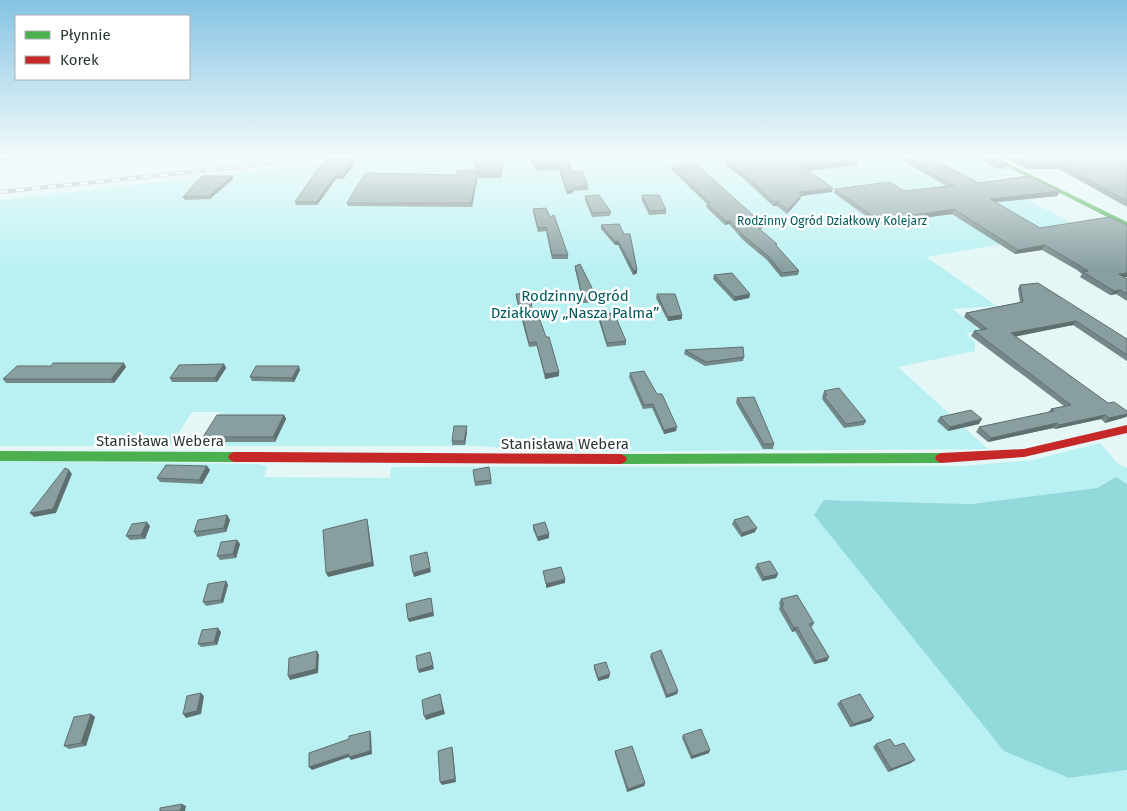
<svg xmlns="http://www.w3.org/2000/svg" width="1127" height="811" viewBox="0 0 1127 811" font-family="'Fira Sans',sans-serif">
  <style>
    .green { fill: #b9f1f3 }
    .water { fill: #91d9db }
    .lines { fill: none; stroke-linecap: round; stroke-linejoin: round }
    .fast { fill: #4caf50; fill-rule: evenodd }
    .jam { fill: #c62828; fill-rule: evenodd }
    .rail-casing { stroke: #acb2b2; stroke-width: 4 }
    .rail { stroke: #fff; stroke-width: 2.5; stroke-dasharray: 8; stroke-linecap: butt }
    .wall { fill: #758889 }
    .shaded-wall { fill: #5f6f6f }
    .building { fill: #889e9f; stroke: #5f6f6f }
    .labels { text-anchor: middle; stroke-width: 5; stroke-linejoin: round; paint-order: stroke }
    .far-park-label { font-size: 12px; fill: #00595c; stroke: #fff }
    .park-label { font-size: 15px; fill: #00595c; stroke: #fff }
    .street-label { font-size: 15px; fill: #2a3738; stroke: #fff }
  </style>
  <rect width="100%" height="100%" fill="#e4f6f6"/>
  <path class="green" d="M393,156H984L1021,174L988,179L1086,230L926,257L997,306L953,309L981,331L966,333L975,342V351L898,367L988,449L539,452L481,446H201L221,412H192L170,446H0V200Z
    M1100,443L1117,463L1127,468V484L1116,477L1097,488L971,504L824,500L1069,778L1127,770V811H0V461L258,464L267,466L264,477L390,478L391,467L963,466L1033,460Z"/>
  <path class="water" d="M1116,477L1127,484V770L1069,778L1004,751L814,515L824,500L971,504L1097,488Z"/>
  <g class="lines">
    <path class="fast" d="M986,156H993L1127,222V227Z
      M0,451L234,452L238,454L240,457L238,460L234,462L0,461Z
      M941,453L945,455L947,458L945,461L941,463L621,464L617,462L615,459L617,456L621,454Z"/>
    <path class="jam" d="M1127,425V433L1024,457L941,463L937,461L935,458L937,455L941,453L1024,449Z
      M234,452L621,454L625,456L627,459L625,462L621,464L234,462L230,460L228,457L230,454Z"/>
    <g class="rail-casing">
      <path id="rail" d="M0,192L343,156"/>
    </g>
    <use href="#rail" class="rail"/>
  </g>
  <path class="wall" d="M473,156H501L503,168L501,178H479L478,174L472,207L348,206L347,203L456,175L477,170Z
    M528,156H569L571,171L588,186V190L573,191V193L567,194L559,170L537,171Z
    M892,156H938L929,157L979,183L1060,191L1057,196L996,202L1040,228L1127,277H1124L1127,279V301L1116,294L1110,295L1080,277L1082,274L1077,270L1042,250L1015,254L952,214L877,224L834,193L835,189L904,191L946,186L911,165Z
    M971,156H989L1007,165L1005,169H998Z
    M1000,156H1127V207L1059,169H1028Z
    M736,158L854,159L858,161L857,165L808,171L832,192L801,196L800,199L787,214L777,206H773L744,179L725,165L726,161L736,160Z
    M355,159L356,162L343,179H336L317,205H296L295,202Z
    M671,166L763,228L760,229L777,244L776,246L799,271L798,275L781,277L767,260L743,240L729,224L725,225L706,207L707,204L671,169Z
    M232,176L233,179L210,199L185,200L183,197Z
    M642,195L666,210V214L649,215L641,199Z
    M585,196L611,212L610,216L592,217L585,200Z
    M533,209L550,217L568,255V259H552L546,231L538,232L533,212Z
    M601,225L624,234L637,270V273L633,275L618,245H615L601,229Z
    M575,266L597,298V302L583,303L575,269Z
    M714,275L750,294L749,298L734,301L713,279Z
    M1020,285L1127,339V361L1073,325L1015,336L1126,417L1105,423L1101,419L1055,429L1053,428L988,442L976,432L979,427L1048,413L1051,409L1064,406L971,336L974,331L981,330L964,317L966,313L1020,302L1018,289Z
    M516,294L532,312L546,337L559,372V376L545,379L537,346L529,347L516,298Z
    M657,294L682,315V319L668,321L656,298Z
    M598,314L626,341V345L607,347L598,318Z
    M685,350L744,357L743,361L705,366L684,354Z
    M224,364L226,368L217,382H172L170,378Z
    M126,367L114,383H6L3,379Z
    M300,370L294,382L252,381L250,377Z
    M630,373L676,431L664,434L652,408L643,409L629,377Z
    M824,391L866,421L864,425L844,428L822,399Z
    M737,398L774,444L773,449H763L736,403Z
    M284,415L286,419L275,442H206L203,437Z
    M940,417L979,424L948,431L937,421Z
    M467,431L465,445H452V441Z
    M207,466L210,470L202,484L160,482L157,478Z
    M489,467L492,484L475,486L473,470Z
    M227,515L230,520L226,532L197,537L194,532Z
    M734,520L755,532L741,537L732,524Z
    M533,525L549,538L538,541L533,529Z
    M150,526L145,539L130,540L126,536Z
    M237,540L240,544L236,558L220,560L217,556Z
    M757,564L778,574L776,578L762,581L755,568Z
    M226,581L228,585L223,603L206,606L203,602Z
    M781,599L814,623L812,627H811L829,657L827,661L814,664L795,631L792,632L779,609L780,606L779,603Z
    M221,632L217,645L201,647L198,644Z
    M651,654L678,691L677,694L666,698L650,657Z
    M594,665L609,678L598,681L594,669Z
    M840,701L871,721L850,727L837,704Z
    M91,714L95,717L86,746L69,749L64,746Z
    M683,735L709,753L691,759L682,738Z
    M876,744L895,746L911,763L888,772L873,747Z
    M615,751L645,783L644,786L627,792L615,754Z"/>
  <path class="shaded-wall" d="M0,156H14L2,162L0,159Z
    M848,156H881L847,159Z
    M355,159L356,162L343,179L342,176Z
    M858,161L857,165L801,171L803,167Z
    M478,171V174L472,207L471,203Z
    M232,176L233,179L210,199L209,196Z
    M335,176L336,179L317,205L316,202Z
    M833,188L832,192L801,196L800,199L787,214L788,210L799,192Z
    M573,190V193L567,194V191Z
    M1060,191L1057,196L988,203L990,199Z
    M778,201L777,206H773L774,202Z
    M954,209L952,214L877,224L878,220Z
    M726,221H730L729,224L725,225Z
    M764,225L763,228L755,229L756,226Z
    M618,241V245H615V242Z
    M1045,245L1042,250L1015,254L1018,250Z
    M637,270V273L633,275L634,271Z
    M1127,273V277L1116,279L1119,274Z
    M1120,290L1116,294L1110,295L1114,291Z
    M750,294L749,298L734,301L735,297Z
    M682,315V319L668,321V317Z
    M1076,321L1073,325L1009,338L1011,333Z
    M124,363L126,367L114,383L111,379Z
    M224,364L226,368L217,382L215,378Z
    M299,366L300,370L294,382L292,378Z
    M559,372V376L545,379V374Z
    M1127,414V416L1126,417L1105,423L1109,418Z
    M284,415L286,419L275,442L273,437Z
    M1105,415L1101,419L1055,429L1059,425Z
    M982,419L979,424L948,431L950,427Z
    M1057,423L1053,428L988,442L991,438Z
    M467,426V431L465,445L464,441Z
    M677,427L676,431L664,434V430Z
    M207,466L210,470L202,484L199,480Z
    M69,470L72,474L56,513L34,517L30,513Z
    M227,515L230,520L226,532L224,528Z
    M367,519L368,523L374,566L328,577L326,573Z
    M147,522L150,526L145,539L141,535Z
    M757,528L755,532L741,537L742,533Z
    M549,534V538L538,541L537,537Z
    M237,540L240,544L236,558L233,554Z
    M428,556L431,572L414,577L413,573Z
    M778,574L776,578L762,581L764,577Z
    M565,579V583L546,588V584Z
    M226,581L228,585L223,603L221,600Z
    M431,598L434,616L409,622L408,619Z
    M797,627L795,631L792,632L794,628Z
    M218,628L221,632L217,645L214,642Z
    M317,651L319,655L318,673L290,680L288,676Z
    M430,652L434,669L419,673L418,670Z
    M829,657L827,661L814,664L816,661Z
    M610,674L609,678L598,681V678Z
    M678,691L677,694L666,698L667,695Z
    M201,693L204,696L201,714L186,718L183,714Z
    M440,694L445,714L426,720L424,716Z
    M91,714L95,717L86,746L81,743Z
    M874,717L871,721L850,727L853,724Z
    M370,731L371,734L372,754L351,760L349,757L312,770L309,767Z
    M452,747L453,751L456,782L442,785L440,782Z
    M710,750L709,753L691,759L692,756Z
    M915,760L911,763L888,772L891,769Z
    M645,783L644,786L627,792L628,789Z
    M182,804L186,806L185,811H180Z"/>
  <path class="building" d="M473,156H501L503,165L501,174H479L478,171L471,203H347L365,173L456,175L457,171L478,170Z
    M530,156H569L571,171H582L588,186L573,188V190L567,191L559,166L537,168Z
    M752,156H849L858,161L803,167L833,188L799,192L802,194L788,210L778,201L774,202L745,175L726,161L739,160L736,158Z
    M902,156H927L979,183L1028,176L1060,191L990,199L1040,228L1109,217L1127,225V273L1119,274L1127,279V294L1120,290L1114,291L1083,272L1088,271L1080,266L1045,245L1018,250L954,209L878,220L835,189L890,182L904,191L954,186L912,160Z
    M981,156H989L1007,165H1000Z
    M1011,156H1127V201L1061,165H1030Z
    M328,159H355L342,176H335L316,202H295L320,166Z
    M695,163L764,225L756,226L777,244H775L799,271L782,273L768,256L744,236L730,221H726L707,203H710L671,166Z
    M202,176H232L209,196L183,197Z
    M599,195L611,212L592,213L585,196Z
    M642,195H659L666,210L650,211Z
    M546,208L550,217L554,215L568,255H552L546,227L538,228L533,209Z
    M619,224L624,234H630L637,270L634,271L618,241L615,242L601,225Z
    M580,264L597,298L583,299L575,266Z
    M732,273L750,294L735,297L714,275Z
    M1038,283L1127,339V355L1076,321L1011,333L1108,403L1114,402L1127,411V414L1109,418L1105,415L1059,425L1057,423L991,438L979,427L1054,411L1051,409L1071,405L974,331L987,329L966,313L1023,302L1020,285Z
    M531,293L532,312H537L546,337H549L559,372L545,374L536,342L529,343L516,294Z
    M657,294H675L682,315L668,317Z
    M614,313L626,341L607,343L598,314Z
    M743,347L744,357L706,362L685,350Z
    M53,363H124L111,379H3L17,366H51Z
    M224,364L215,378H170L179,365Z
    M256,366H299L292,378L250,377Z
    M644,371L657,394H662L677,427L664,430L653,404L644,405L630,373Z
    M839,388L866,421L846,424L823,395H827L824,391Z
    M754,397L774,444H764L737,398Z
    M971,410L982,419L950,427L940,417Z
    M217,415H284L273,437H203Z
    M454,426H467L464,441H452Z
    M166,465L207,466L199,480L157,478Z
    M489,467L491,480L475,482L473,470Z
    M65,468L69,470L53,509L30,513Z
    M227,515L224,528L194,532L198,520Z
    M748,516L757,528L742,533L734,520Z
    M367,519L372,562L326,573L323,530Z
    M147,522L141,535L126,536L132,524Z
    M545,522L549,534L537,537L533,525Z
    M237,540L233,554L217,556L221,542Z
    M427,552L430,568L413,573L410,556Z
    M770,561L778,574L764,577L757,564Z
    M561,567L565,579L546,584L543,571Z
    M226,581L221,600L203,602L208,584Z
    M797,595L814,623L809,624L829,657L816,661L797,627L794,628L781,605H784L781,599Z
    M431,598L433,612L408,619L406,604Z
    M218,628L214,642L198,644L202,630Z
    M661,650L678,691L667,695L651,654Z
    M317,651L316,669L288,676L289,658Z
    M430,652L433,665L418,670L416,656Z
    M606,662L610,674L598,678L594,665Z
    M201,693L197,711L183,714L187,696Z
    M440,694L443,710L424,716L422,700Z
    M860,694L874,717L853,724L840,701Z
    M91,714L81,743L64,746L74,717Z
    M701,729L710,750L692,756L683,735Z
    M370,731V751L349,757V754L309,767V753L349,739V736Z
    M890,739L895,746L904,743L915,760L891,769L876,744Z
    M632,746L645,783L628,789L615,751Z
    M452,747L455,779L440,782L438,751Z
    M182,804L180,811H160V808Z"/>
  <linearGradient id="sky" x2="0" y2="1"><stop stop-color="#85c3e3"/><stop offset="0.58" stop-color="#f3fbfb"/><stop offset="1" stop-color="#f3fbfb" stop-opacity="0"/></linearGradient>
  <rect width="1127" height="269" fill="url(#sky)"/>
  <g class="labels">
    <g class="far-park-label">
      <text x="832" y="225">Rodzinny Ogród Działkowy Kolejarz</text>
    </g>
    <g class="park-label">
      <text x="575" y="301">Rodzinny Ogród<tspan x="575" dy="17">Działkowy „Nasza Palma”</tspan></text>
    </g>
    <g class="street-label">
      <text x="160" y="446">Stanisława Webera</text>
      <text x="565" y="449">Stanisława Webera</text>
    </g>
  </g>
  <rect x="15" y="15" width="175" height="65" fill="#ffffff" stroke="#aaafaf"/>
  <rect x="25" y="31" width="25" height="8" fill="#4caf50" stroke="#aaafaf"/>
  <text x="60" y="40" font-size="15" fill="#2a3738">Płynnie</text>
  <rect x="25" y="56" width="25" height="8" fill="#c62828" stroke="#aaafaf"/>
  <text x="60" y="65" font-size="15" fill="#2a3738">Korek</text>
</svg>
